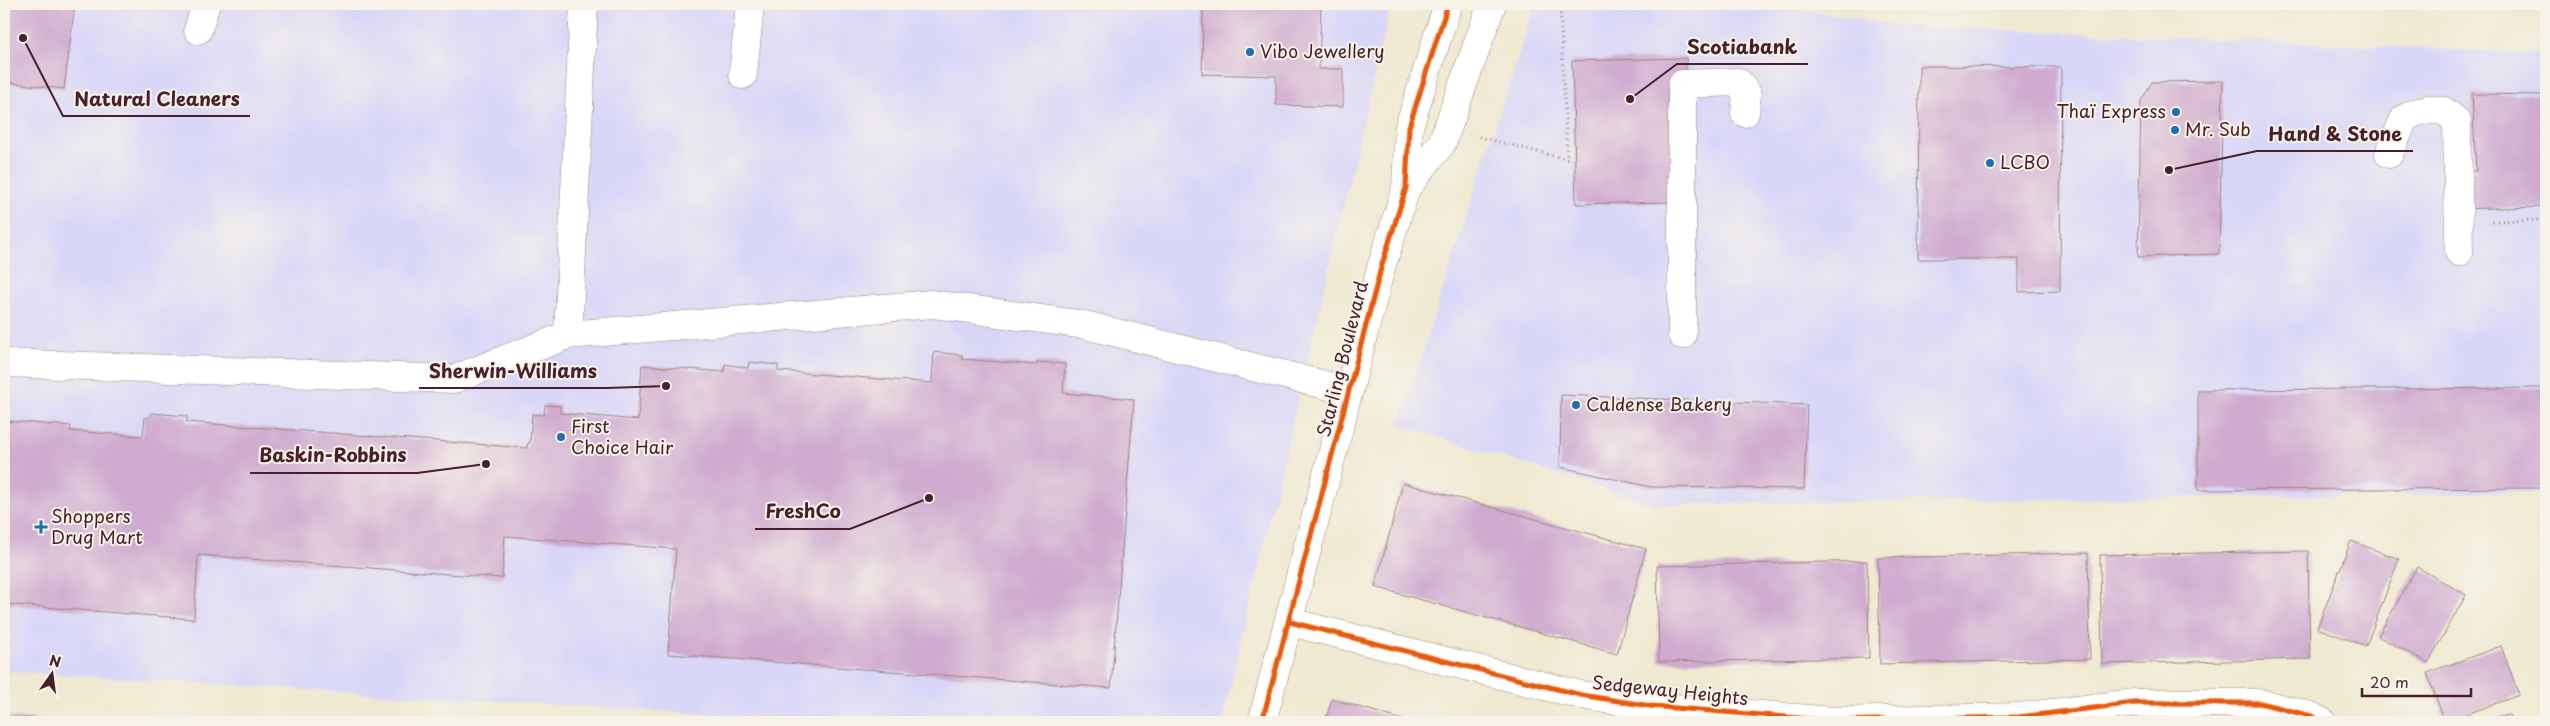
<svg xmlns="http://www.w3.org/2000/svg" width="2550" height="726" viewBox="0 0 2550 726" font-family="'Playpen Sans',sans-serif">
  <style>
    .built { fill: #d9d7f8 }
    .building { fill: #cfabd0 }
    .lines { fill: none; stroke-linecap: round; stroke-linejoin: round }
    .minor-casing { stroke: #9c847e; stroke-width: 29 }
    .path { stroke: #9c847e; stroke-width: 3; stroke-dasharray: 1 4; stroke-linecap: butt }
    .minor { stroke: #fff; stroke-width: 28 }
    .cycleway-casing { stroke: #f7f3e8; stroke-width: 8 }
    .cycleway { stroke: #e8590c; stroke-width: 5 }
    .poi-dot { fill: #1f6fb2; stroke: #f7f3e8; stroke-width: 2 }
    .labels { text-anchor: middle; stroke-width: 4; stroke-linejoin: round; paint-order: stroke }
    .poi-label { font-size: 18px; fill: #4a1f2b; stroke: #f7f3e8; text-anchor: start }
    .street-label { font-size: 18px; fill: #4a1f2b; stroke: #f7f3e8 }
    .leader { fill: none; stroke: #4a1f2b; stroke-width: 2 }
    .callout-dot { fill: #4a1f2b; stroke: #f7f3e8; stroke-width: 2 }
    .callout-label { font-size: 19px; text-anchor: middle; font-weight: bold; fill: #4a1f2b; stroke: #f7f3e8; stroke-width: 4; stroke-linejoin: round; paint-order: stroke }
  </style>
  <rect width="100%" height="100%" fill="#f7f3e8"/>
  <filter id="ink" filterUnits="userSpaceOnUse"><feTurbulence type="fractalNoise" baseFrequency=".02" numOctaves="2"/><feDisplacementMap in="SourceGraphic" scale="10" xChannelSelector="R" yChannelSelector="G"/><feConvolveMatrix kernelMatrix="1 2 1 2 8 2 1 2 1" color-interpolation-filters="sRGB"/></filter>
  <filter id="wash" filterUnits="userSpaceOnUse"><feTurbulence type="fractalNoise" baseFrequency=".0096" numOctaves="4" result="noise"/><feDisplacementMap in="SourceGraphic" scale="20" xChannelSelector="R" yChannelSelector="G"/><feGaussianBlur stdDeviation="1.12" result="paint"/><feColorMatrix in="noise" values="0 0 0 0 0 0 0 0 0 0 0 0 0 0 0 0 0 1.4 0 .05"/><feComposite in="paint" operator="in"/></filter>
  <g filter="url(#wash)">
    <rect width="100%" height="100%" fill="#efe9d1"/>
    <path class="built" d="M4,4H1391L1222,722H834L4,671Z
      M1535,4H1770L1891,25L2546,54V492L1655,505L1399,425Z"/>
    <g id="blocks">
      <path class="building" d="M4,4H75L64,89L4,82Z
        M1203,4H1321L1319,69H1343V107L1276,105V76L1202,74Z
        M1686,58L1688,137L1673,202L1576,204L1572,61Z
        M1919,66L2061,67L2060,291L2019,292V259H1918Z
        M2223,81L2219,254L2138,257L2141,101L2152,82Z
        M2472,94L2546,95V207L2446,209L2445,173L2476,171Z
        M934,352L962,355V359L1037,365V362L1065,364L1063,393L1134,399L1111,688L668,654L676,549L505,536L502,578L198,555L194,619L4,604V421L71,426L70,431L143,436L145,417H151V413L187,416V422L527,448L528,443H530L532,414L544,415L545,405L560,406V413L638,420L642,365L724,372L725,364L748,368L749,362L778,365V371L932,383Z
        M2546,388V488L2198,490V390Z
        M1561,395L1807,405L1804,489L1651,487L1560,467Z
        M1403,483L1646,549L1617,654L1375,587Z
        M2351,541L2399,559L2366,646L2317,628Z
        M2308,551L2310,659L2102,664L2100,555Z
        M2088,553L2090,659L1880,664L1878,558Z
        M1867,561L1869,658L1659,662L1657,566Z
        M2417,567L2466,595L2428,663L2378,636Z
        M2501,646L2519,695L2445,722L2427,673Z
        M1332,699L1410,722H1325Z
        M2509,715L2511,722H2480V721Z
        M4,717L69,721V722H4Z"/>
    </g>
  </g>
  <g filter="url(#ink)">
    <use href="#blocks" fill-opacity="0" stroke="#9c847e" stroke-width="1"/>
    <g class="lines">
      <g class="minor-casing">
        <path id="minor" d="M198,30L206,4
          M743,75L750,4
          M2389,154L2404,119L2412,114L2427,109L2444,111L2457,121L2459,252
          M1406,188L1442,143L1492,4
          M568,335L584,4
          M1682,335V84L1738,82L1747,94L1745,113
          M4,363L454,379L568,335L932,304L1085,325L1349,391
          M1290,622L1581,695L1650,706L1834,721L2019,717L2135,703H2260L2311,716L2322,722
          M1262,722L1381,268L1406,188L1409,127L1448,4"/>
      </g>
      <path class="path" d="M1479,137L1567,159L1560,4
        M2492,221L2546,220"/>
      <use href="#minor" class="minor"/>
      <g class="cycleway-casing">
        <path id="cycleway" d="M1290,622L1581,695L1650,706L1834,721L2019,717L2135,703H2260L2311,716L2322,722
          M1262,722L1381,268L1406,188L1409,127L1448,4"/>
      </g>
      <use href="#cycleway" class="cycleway"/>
    </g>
  </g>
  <g class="poi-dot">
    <circle cx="1250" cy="52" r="5"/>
    <circle cx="2176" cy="112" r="5"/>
    <circle cx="2175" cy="130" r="5"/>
    <circle cx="1990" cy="163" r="5"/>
    <circle cx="1576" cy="405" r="5"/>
    <circle cx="561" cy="437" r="5"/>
    <path d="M38.5 519.5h5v5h5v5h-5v5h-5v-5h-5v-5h5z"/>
  </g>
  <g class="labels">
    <g class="poi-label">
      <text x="1260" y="58">Vibo Jewellery</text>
      <text x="2166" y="118" text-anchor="end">Thaï Express</text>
      <text x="2185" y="136">Mr. Sub</text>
      <text x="2000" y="169">LCBO</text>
      <text x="1586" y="411">Caldense Bakery</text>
      <text x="571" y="433">First<tspan x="571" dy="21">Choice Hair</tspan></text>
      <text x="51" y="523">Shoppers<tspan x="51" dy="21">Drug Mart</tspan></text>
    </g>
    <g class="street-label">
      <text transform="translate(1343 359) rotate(-76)" y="6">Starling Boulevard</text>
      <text transform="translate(1670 691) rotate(6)" y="6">Sedgeway Heights</text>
    </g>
  </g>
  <path class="leader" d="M1630 99L1677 64H1808M23 38L63 116H250M2169 170L2257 151H2413M666 386L607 388H419M486 464L417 473H250M929 498L850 529H755"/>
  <g class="callout-dot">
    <circle cx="1630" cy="99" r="5"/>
    <circle cx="23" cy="38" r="5"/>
    <circle cx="2169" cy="170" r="5"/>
    <circle cx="666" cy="386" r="5"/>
    <circle cx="486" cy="464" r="5"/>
    <circle cx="929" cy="498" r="5"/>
  </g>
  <g class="callout-label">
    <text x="1742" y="54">Scotiabank</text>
    <text x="157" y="106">Natural Cleaners</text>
    <text x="2335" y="141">Hand &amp; Stone</text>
    <text x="513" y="378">Sherwin-Williams</text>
    <text x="333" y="462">Baskin-Robbins</text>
    <text x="803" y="518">FreshCo</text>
  </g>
  <rect width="2550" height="726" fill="none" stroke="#f7f3e8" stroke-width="20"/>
  <g transform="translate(52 674) rotate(14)" stroke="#f7f3e8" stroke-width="4" paint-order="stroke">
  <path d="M0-4L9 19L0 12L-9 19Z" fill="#4a1f2b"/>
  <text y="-8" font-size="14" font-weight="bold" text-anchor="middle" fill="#4a1f2b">N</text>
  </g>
  <path d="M2362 688v8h109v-8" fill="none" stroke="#4a1f2b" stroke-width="2.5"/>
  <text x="2370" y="688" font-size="15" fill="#4a1f2b" stroke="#f7f3e8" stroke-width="4" paint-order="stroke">20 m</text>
</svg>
